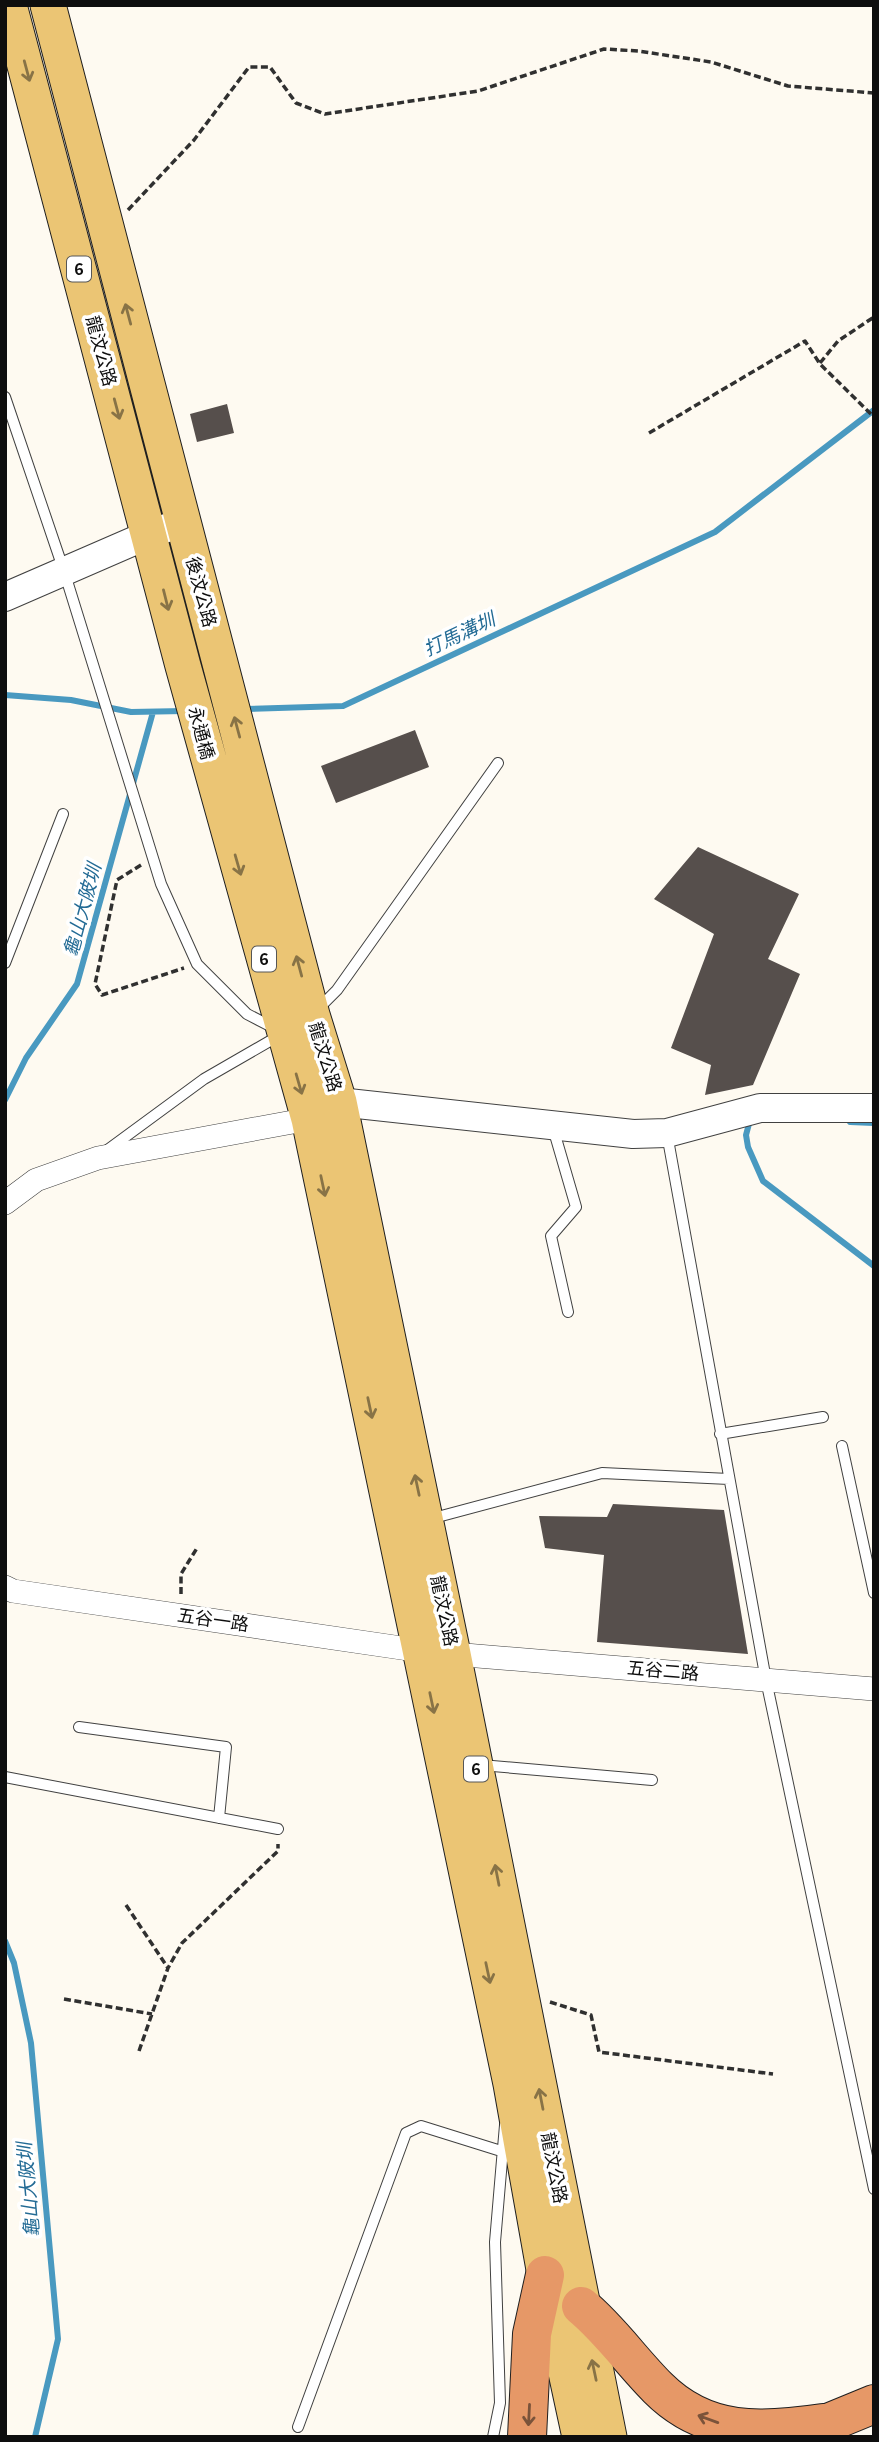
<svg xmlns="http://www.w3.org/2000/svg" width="879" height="2442" viewBox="0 0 879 2442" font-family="Georgia,'Noto Sans TC',serif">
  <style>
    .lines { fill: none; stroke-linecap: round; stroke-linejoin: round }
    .stream { stroke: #4999c0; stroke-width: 6 }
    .building { fill: #564f4c }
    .service-casing { stroke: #414141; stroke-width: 12 }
    .minor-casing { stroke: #414141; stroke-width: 24 }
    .tertiary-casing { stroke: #414141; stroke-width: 30 }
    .primary-casing { stroke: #1f1f1f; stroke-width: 37 }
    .motorway-casing { stroke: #1f1f1f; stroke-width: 40 }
    .path { stroke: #303030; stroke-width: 3.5; stroke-dasharray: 7 3.5; stroke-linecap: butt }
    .service { stroke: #fff; stroke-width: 10 }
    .minor { stroke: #fff; stroke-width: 23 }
    .tertiary { stroke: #fff; stroke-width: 28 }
    .primary { stroke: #ebc574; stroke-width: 35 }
    .motorway { stroke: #e69867; stroke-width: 38 }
    .oneway { stroke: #887346 }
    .oneway2 { stroke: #7a533a }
    .labels { text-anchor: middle; stroke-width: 7; stroke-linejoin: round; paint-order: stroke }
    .shield { fill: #fff; stroke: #565656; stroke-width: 2 }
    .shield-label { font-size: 16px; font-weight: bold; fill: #0e0e0e }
    .street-label { font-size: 18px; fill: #0e0e0e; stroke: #fff }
    .water-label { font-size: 19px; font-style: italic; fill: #236b95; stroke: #fff }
  </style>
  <rect width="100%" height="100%" fill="#fefaf1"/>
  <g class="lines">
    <path class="stream" d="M5,695L71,700L131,712L184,711
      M244,709L343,706L715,532L874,410
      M5,1100L26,1058L77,984L153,712
      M750,1120L746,1135L748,1147L763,1181L874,1266
      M850,1122L874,1123
      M5,1941L14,1963L31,2043L58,2339L35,2437"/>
  </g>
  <path class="building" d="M227,404L234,433L197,442L190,414Z
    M415,730L429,767L336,803L321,766Z
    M698,847L799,894L768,959L800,974L753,1085L705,1095L711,1065L671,1048L714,934L654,899Z
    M613,1504L724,1510L748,1654L597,1642L604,1555L545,1548L539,1516L607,1517Z"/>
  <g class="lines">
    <g class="service-casing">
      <path id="service" d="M5,397L64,571L161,884L197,964L247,1014L276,1029
        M5,963L63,814
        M318,1009L337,990L498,763
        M553,1128L576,1207L551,1236L568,1312
        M667,1134L766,1680L874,2189
        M106,1151L204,1079L282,1034
        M720,1434L823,1417
        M842,1446L874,1593
        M430,1519L602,1473L729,1479
        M79,1727L226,1747L219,1818
        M481,1765L652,1780
        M5,1777L278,1829
        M298,2427L406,2133L421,2126L501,2151
        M493,2437L500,2403L495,2242L505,2125"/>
    </g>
    <g class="minor-casing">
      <path id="minor" d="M5,1203L36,1180L98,1158L309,1119
        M5,1587L13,1591L422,1651
        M453,1654L874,1689"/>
    </g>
    <g class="tertiary-casing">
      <path id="tertiary" d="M5,597L150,534L183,522
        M339,1102L633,1134L667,1133L760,1108H874"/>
    </g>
    <g class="primary-casing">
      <path id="primary" d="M9,5L183,666L309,1119L511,2084L545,2275L580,2437
        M48,5L312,1015L339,1102L453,1654L609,2437"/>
    </g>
    <g class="motorway-casing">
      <path id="motorway" d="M581,2306C610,2330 631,2361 658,2388C706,2436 762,2432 823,2423
        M801,2434L874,2404
        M527,2437L532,2334L545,2275"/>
    </g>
    <path class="path" d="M128,210L194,140L249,67H270L296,103L325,114L478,91L604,49L638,51L711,62L788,86L874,93
      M820,363L838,341L874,317
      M649,433L805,341L820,364L874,417
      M141,865L117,880L95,984L102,995L184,968
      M181,1594V1574L197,1548
      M126,1905L168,1968
      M64,1999L152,2014
      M550,2002L591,2015L599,2052L773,2074
      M139,2051L168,1968L182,1943L278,1851V1844"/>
    <use href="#service" class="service"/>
    <use href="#minor" class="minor"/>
    <use href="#tertiary" class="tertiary"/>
    <use href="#primary" class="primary"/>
    <use href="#motorway" class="motorway"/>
  </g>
  <defs><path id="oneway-shaft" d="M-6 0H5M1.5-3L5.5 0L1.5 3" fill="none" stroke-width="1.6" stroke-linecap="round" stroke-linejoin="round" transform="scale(1.75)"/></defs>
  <g class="oneway">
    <use href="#oneway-shaft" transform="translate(27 71) rotate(75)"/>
    <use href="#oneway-shaft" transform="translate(128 314) rotate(-105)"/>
    <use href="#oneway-shaft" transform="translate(117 409) rotate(75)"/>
    <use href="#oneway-shaft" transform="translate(166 600) rotate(76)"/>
    <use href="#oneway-shaft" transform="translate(237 727) rotate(-105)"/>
    <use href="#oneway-shaft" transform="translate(238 865) rotate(74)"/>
    <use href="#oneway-shaft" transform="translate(299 966) rotate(-105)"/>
    <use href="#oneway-shaft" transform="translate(299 1084) rotate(74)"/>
    <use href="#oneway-shaft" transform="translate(323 1186) rotate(78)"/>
    <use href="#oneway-shaft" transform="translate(370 1408) rotate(78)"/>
    <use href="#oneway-shaft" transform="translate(417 1485) rotate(-102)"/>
    <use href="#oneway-shaft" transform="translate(432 1703) rotate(78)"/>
    <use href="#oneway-shaft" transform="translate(497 1875) rotate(-101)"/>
    <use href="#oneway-shaft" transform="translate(488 1973) rotate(78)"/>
    <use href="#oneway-shaft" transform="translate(541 2099) rotate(-101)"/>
    <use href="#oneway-shaft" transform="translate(594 2370) rotate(-102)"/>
  </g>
  <g class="oneway2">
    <use href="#oneway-shaft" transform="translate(529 2415) rotate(93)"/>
    <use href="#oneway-shaft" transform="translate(708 2419) rotate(-160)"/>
  </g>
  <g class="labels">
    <g class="shield">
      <rect x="67" y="256.5" width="24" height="25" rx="5"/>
      <rect x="252" y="946.5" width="24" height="25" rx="5"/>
      <rect x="464" y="1756.5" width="24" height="25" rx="5"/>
    </g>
    <g class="shield-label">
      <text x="79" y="275">6</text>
      <text x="264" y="965">6</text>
      <text x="476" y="1775">6</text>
    </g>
    <g class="street-label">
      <text transform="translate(101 351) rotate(75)" y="6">龍汶公路</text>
      <text transform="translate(201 592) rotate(75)" y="6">後汶公路</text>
      <text transform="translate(201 733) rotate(75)" y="6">永通橋</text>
      <text transform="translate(325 1057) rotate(73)" y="6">龍汶公路</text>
      <text transform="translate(444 1611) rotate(78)" y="6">龍汶公路</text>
      <text transform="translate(213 1620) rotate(8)" y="6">五谷一路</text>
      <text transform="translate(663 1671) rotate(5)" y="6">五谷二路</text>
      <text transform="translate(554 2168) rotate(79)" y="6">龍汶公路</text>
    </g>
    <g class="water-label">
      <text transform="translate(459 634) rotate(-25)" y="7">打馬溝圳</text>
      <text transform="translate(82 910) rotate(-75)" y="7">龜山大陂圳</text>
      <text transform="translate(28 2190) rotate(-95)" y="7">龜山大陂圳</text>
    </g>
  </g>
  <rect width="879" height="2442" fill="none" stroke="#0e0e0e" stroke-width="14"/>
</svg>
